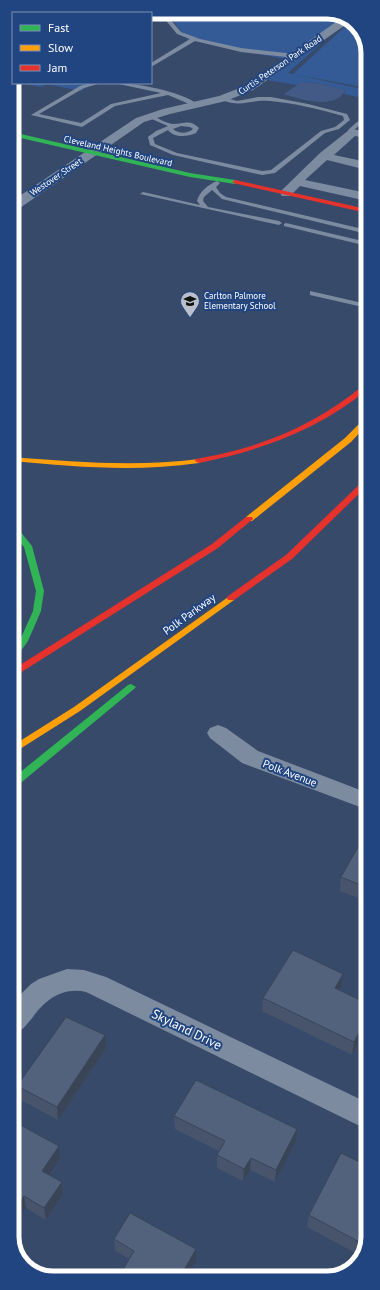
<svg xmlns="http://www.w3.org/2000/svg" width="380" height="1290" viewBox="0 0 380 1290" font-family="'PT Sans',sans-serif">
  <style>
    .green { fill: #355b97 }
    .water { fill: #425a85 }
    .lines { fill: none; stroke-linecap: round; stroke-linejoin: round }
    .canal { fill: #425a85; fill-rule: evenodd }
    .lane { fill: #7d8ba0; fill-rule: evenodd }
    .street { fill: #7d8ba0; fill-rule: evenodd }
    .fast { fill: #30b455; fill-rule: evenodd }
    .slow { fill: #ff9f0a; fill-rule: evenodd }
    .jam { fill: #e5322d; fill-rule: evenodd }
    .wall { fill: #47546b }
    .shaded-wall { fill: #394557 }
    .building { fill: #52627c; stroke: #394557 }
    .labels { text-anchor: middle; stroke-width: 4; stroke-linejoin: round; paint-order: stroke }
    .far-street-label { font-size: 9px; fill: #fff; stroke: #214580 }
    .far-poi-label { font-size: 9px; fill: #fff; stroke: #214580; text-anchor: start }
    .street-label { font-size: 11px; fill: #fff; stroke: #214580 }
    .near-street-label { font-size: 13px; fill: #fff; stroke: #214580 }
    .rim { fill: none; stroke: #fff; stroke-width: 5 }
  </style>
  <rect width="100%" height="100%" fill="#374a6a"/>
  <path class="green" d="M166,12H332L343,18L285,59L188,40Z
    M351,21L354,22L367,45V88L293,74Z
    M327,38L288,73L367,90V99L344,94L345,90C331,87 310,78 297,85L267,80Z
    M30,83H94L81,91L47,84L40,87L27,84Z"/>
  <path class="water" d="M302,82L322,84L345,90C337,111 299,99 284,94Z"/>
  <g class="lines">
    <path class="canal" d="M69,12H80L68,13Z"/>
    <path class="lane" d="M159,12H164L181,32L200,39L241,48L295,54L298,56L295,58L241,52L195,41L151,67V63L190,39L177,34Z
      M91,83H101L84,88L39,114L81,123L111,104L161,93L114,83C137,83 181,91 199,105L194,106L168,95L115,106L82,127L31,115L80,86Z
      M223,97L237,101L258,97H271L308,104L347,114L350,120L339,129L325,133L275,173L262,175L173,155L150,145L148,137L156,131L168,126L147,117L146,116L149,114C157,117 166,124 174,124C184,124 189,119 199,128L196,133C187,137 174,138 168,130L153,138L155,144L177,153L262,171L271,170L321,131L335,127L344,120L343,116C319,109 294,103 270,101C249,99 244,108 221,100L220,99ZM181,126L190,127L193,129C187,134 179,134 173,129Z
      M367,119V123L361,124L354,130L355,133H351L348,130L357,122Z
      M217,181L220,183L216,187L220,193L226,197L367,230V234L222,199L212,190L204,197L203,201L208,207L279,221L282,223L279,225L140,194L143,192L200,205L197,201C199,192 209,184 217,181Z
      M286,223L367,242V246L284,226V224Z
      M310,291L367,304V308L310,295Z"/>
    <path class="street" d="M343,17L351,21L253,90L226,101L170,114L144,122L17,210L12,211V201L136,118L163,109L219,96L245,86Z
      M353,129L367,132V138L355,136L334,155L367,162V170L327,160L305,180L367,193V201L300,186L290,196H282L280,193L282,190L320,153L349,130Z
      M218,725L226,728L258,751L368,793V810L242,763L210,738L207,733L210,728Z
      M67,969L84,970L106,977L368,1103V1130L86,992C63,987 46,999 33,1017C26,1025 23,1031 13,1034V1003L17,998L31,984L39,979Z"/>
    <path class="fast" d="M12,132L190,173L235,180L238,182L235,184L190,177L12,136Z
      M12,525H15L32,546L44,591L41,611L28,641L15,659L12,660V650L20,640L33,611L36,591L24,547L12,533Z
      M131,684L136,687L134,689L17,786L13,787V778L128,685Z"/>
    <path class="slow" d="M364,419H367V425L351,442L252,521H246L245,519L246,517L345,438Z
      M12,457C75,462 136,467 199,459L203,461L199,463C136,472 75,467 12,461Z
      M231,595L235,598L234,600L80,711L12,754V746L74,707Z"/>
    <path class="jam" d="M235,180L367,209V213L233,183V181Z
      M364,385H367V390C316,431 262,450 199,463L195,461L196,459C211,456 227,453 241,449C287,436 327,415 364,385Z
      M364,480H367V486L292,559L234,600H228L227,598L228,596L286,555Z
      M246,517H252L253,519L218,548L12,678V670L212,544Z"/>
  </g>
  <path class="wall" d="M368,834V902L340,891L341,877Z
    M343,974L341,987L339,990L368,1004V1025L352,1055L262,1011L263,998Z
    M106,1048L58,1120L19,1099L17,1086Z
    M174,1116L296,1141L275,1182L250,1170L243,1181L217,1168V1155L219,1151L175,1129Z
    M13,1121L59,1146L60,1158L49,1175L62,1182L63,1194L46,1220L26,1208L13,1227Z
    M368,1166V1182L366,1186L368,1237L361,1256L307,1227L309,1215Z
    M114,1239L196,1261L129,1259L115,1251Z"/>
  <path class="shaded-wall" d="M343,974L341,987L333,1001L335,988Z
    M368,1016V1025L352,1055L354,1042Z
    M105,1035L106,1048L58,1120L57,1107Z
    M297,1129L296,1141L275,1182L276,1170Z
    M59,1146L60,1158L44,1183L42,1171Z
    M251,1158L250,1170L243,1181L244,1169Z
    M368,1174V1182L361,1196L363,1184Z
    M62,1182L63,1194L46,1220L44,1208Z
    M24,1196L26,1208L13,1227V1212Z
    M196,1249V1261L187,1277H180Z"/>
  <path class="building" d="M366,833L368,834V888L341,877Z
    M293,950L343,974L335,988L368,1004V1016L354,1042L263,998Z
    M66,1017L105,1035L57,1107L17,1086Z
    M196,1080L297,1129L276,1170L251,1158L244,1169L217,1155L225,1141L174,1116Z
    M13,1121L59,1146L42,1171L62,1182L44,1208L24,1196L13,1212Z
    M341,1153L368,1166V1174L363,1184L368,1187V1237L365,1245L309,1215Z
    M130,1213L196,1249L180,1277L118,1278L134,1251L114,1239Z"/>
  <defs>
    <g id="school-pin" transform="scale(1)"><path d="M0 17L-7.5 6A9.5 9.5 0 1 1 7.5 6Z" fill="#b9c0cb" stroke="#214580"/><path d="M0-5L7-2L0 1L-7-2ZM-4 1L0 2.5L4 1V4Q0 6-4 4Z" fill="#111"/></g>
  </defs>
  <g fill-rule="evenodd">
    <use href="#school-pin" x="190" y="301"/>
  </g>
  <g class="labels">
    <g class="far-street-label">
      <text transform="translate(280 65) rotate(-34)" y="3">Curtis Peterson Park Road</text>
      <text transform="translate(118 151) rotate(13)" y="3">Cleveland Heights Boulevard</text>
      <text transform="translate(56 177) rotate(-34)" y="3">Westover Street</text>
    </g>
    <g class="far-poi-label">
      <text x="204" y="299">Carlton Palmore<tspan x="204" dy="10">Elementary School</tspan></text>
    </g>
    <g class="street-label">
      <text transform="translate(189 614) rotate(-36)" y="4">Polk Parkway</text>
      <text transform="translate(290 773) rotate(21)" y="4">Polk Avenue</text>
    </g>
    <g class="near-street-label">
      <text transform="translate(187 1029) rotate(26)" y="5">Skyland Drive</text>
    </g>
  </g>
  <path d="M0 0H380V1290H0ZM53 19H327A34 34 0 0 1 361 53V1237A34 34 0 0 1 327 1271H53A34 34 0 0 1 19 1237V53A34 34 0 0 1 53 19Z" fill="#214580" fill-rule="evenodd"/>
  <path class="rim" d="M53 19H327A34 34 0 0 1 361 53V1237A34 34 0 0 1 327 1271H53A34 34 0 0 1 19 1237V53A34 34 0 0 1 53 19Z"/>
  <rect x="12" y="12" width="140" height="72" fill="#214580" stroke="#7a8fb3"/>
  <rect x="20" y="25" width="20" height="6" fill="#30b455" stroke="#7a8fb3"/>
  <text x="48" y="32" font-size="12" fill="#ffffff">Fast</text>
  <rect x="20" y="45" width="20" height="6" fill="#ff9f0a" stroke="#7a8fb3"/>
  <text x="48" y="52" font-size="12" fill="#ffffff">Slow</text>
  <rect x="20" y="65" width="20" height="6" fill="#e5322d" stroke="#7a8fb3"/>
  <text x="48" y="72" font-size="12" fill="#ffffff">Jam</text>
</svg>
